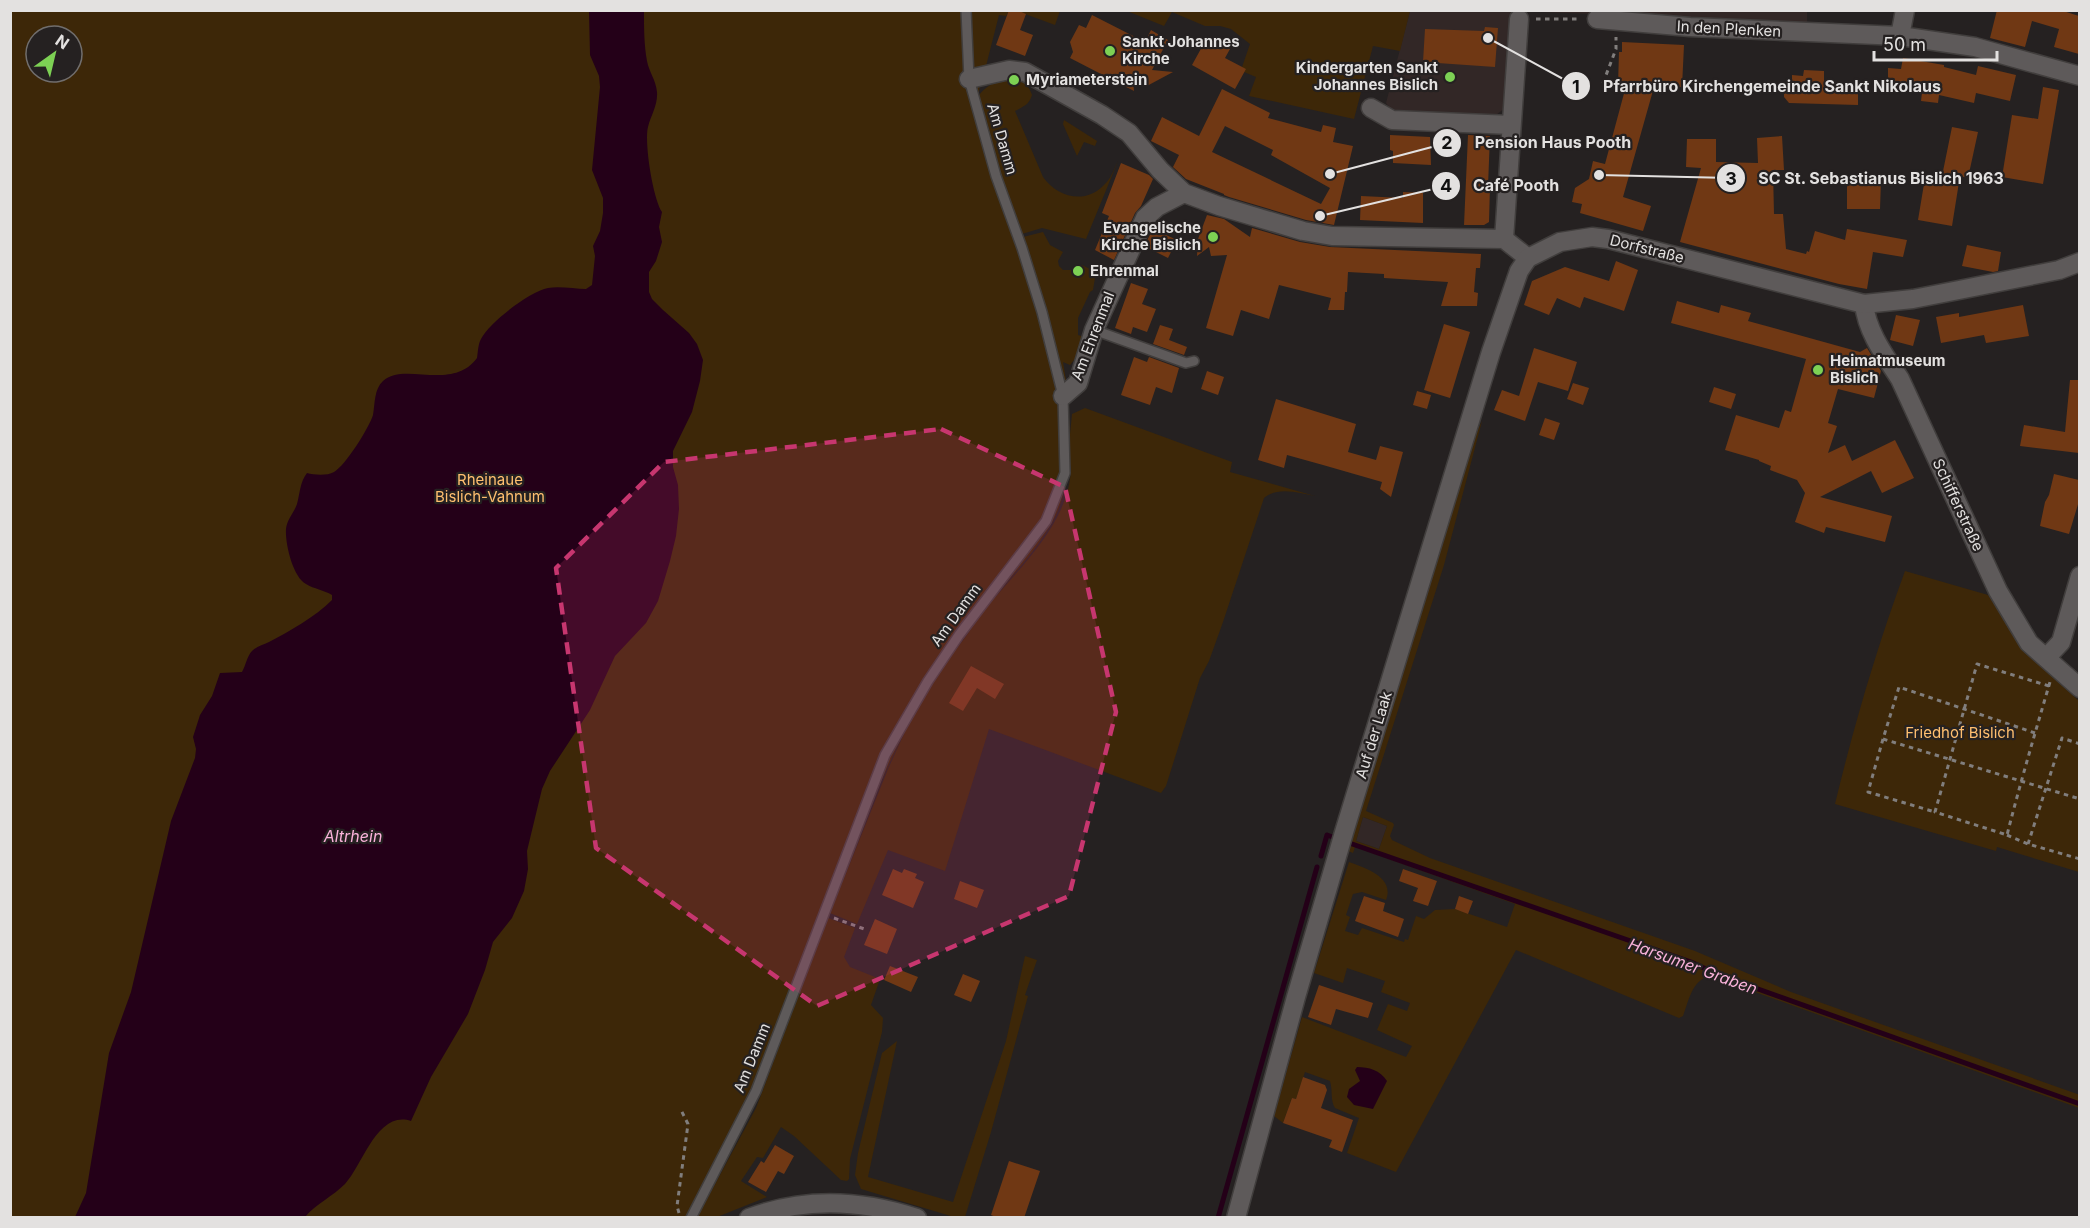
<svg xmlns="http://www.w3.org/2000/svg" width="2090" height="1228" viewBox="0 0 2090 1228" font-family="Inter,sans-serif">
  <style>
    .built { fill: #322726 }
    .green { fill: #3d2708; fill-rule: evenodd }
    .water { fill: #240018 }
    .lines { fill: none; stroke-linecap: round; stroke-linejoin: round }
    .stream { stroke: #240018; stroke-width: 5 }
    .building { fill: #703814; fill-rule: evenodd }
    .lane-casing { stroke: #413e3d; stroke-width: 12 }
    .street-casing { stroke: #413e3d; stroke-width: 21 }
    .secondary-casing { stroke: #413e3d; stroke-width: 21 }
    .path { stroke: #817e7d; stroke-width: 3; stroke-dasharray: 4.5 4.5; stroke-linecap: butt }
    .lane { stroke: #5e5a5a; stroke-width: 9 }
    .street { stroke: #5e5a5a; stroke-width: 18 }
    .secondary { stroke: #5e5a5a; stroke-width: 18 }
    .marked { fill: #c7366f; fill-opacity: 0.2; stroke: #c7366f; stroke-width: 4.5; stroke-dasharray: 12 8; stroke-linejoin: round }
    .poi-dot { fill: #7dd154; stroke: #252121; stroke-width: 2 }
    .labels { text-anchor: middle; stroke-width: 4.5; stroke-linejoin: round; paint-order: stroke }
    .street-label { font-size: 15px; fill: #e3e1e0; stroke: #252121 }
    .poi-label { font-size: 15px; font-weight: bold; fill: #e3e1e0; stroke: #252121; text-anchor: start }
    .park-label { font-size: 15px; fill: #ffbf6f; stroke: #252121 }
    .water-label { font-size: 16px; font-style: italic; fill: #fab2da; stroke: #252121 }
    .leader { fill: none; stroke: #e3e1e0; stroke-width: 2 }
    .callout-dot { fill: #e3e1e0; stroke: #252121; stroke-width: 2 }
    .mark-label { font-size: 18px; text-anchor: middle; font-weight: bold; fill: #111 }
    .callout-label { font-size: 16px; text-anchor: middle; font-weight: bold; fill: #e3e1e0; stroke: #252121; stroke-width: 4.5; stroke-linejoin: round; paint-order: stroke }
  </style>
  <rect width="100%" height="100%" fill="#252121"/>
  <path class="built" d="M1485,10L1511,12L1505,108L1492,118L1394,113L1386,103L1410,11Z
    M1542,10L1807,11V22L1541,12Z
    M1363,817L1387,826L1379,849L1356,841Z"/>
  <path class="green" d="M10,11H1009L1006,16L999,15L986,66L983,67L978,97C988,79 1024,69 1032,95C1029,105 1024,106 1015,111L1043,177C1057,197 1085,205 1104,185C1111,179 1114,169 1118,161L1086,239L1042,228L1022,234L1023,237L1043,232L1050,245L1063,252L1058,261L1059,266L1063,270H1072L1074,274L1080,273L1078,266L1082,265L1090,269L1095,278L1093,290L1090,292L1078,318V335L1084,337L1078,355L1070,365L1063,362L1067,386L1070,434L1072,414L1085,408L1232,462L1230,472L1315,496C1299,493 1278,486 1264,498L1223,622L1209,661L1200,678L1166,786L1161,793L989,729L945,871L888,850L857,924L830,913L888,769L908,725L939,672L918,702L877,790L765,1076L694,1217H11ZM36,36H72V72H36ZM1071,464C1072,523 1017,569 983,612C972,626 963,643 950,656C978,607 1025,570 1053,521C1063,503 1065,483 1071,464Z
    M1017,11H1060L1055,25Z
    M1127,11H1410L1400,51L1373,46L1354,119L1249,96L1256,77L1244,72L1242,67L1250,44L1231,29L1220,26H1205L1172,12L1164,26Z
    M1064,120L1097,141L1095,146L1084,142L1077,156L1063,124Z
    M1482,421L1444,565L1366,811L1393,823L1394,825L1390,836L1392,840L1430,858L1695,951L1791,992L2080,1095L2079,1108L1710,976C1692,980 1689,1000 1683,1016L1679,1018L1516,950L1396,1172L1347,1153L1359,1118L1335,1108C1330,1100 1333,1091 1330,1081L1305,1072L1296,1099L1292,1098L1283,1123L1274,1116L1302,1017L1406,1057L1412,1046L1377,1030L1388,1004L1407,1011L1410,1003L1381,992L1385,981L1347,968L1343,983L1314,973L1349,862C1365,868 1395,877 1386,900L1362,892L1353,894L1346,915L1350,917L1345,931L1358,935L1362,928L1404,942L1405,939L1408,940L1416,916L1424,919L1435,910L1455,909L1507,927L1515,904L1355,847L1353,853L1346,850L1473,440ZM1363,817L1387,826L1379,849L1356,841Z
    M1905,571L1988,595L2027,654L2079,701V872L1997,847L1996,851L1835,804C1854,725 1877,647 1905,571Z
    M828,918L855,928L844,957L850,967L880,979L871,1005L883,1018L882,1032L850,1159L849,1179L847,1181L841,1180L794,1136L781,1127L763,1158L757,1157L741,1181L767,1197L717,1217H699V1214L756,1108Z
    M1025,956L1037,960L1025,995L1028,996L991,1132L965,1217H954L861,1189L855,1175L858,1153L882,1053L897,1041L868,1177L953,1202L1006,1041Z"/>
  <path class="water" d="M589,11H644C644,28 644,44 647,61C649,72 656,80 657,92C658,105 651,115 648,127C644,142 653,199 662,212L659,227L662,242L656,261L649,272V292L652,299L663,310L689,333L697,344L703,360L700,381L692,412L673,451V467L678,485L679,509L676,536L670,561L658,601L646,623L615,656L590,710L550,771L542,789L527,851L528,869L524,891L512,918L493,942L485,970L468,1014L431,1077L411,1121C377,1110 363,1165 345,1184C333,1196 316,1204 305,1217H75L86,1193L109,1053L131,992L171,821L195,758L196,749L193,737L200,715L212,696L220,673L242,672C246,665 247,656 252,651C257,646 263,645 269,642C290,631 315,617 332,600V595C324,590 314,589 306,584C293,577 285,544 286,529C287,519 294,513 297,504C300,493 300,482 307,473C314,475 327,476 334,472C345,466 369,428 373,415C375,404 374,389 383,381C404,361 452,392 477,358C478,352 478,344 481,339C489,323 530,291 548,288C560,286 575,289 586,289L592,285L595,256L593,246L600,231L603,213V198L592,170L600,87L599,76L590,55Z
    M1357,1067C1369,1067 1380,1070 1387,1081L1373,1109L1354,1105L1347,1097L1349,1089L1360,1081L1355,1070Z"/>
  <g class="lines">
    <path class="stream" d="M1321,856L1327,835L1355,845L1691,962L1719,975L2080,1104
      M1218,1218L1317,867"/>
  </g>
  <path class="building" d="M1009,10H1017L1026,14L1020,30L1033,35L1025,56L996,45Z
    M1997,10H2060L2079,16V54L2054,47L2059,29L2032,21L2025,47L1990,38Z
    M1092,15L1145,42L1151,30L1168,40L1152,70L1173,72L1145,87L1133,80L1134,91L1070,58L1073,52L1070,42L1079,25L1086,28Z
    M1485,27L1498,28L1495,67L1423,62L1425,29L1484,31Z
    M1208,36L1230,49L1225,58L1246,69L1235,89L1192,65Z
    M1622,42L1684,45L1682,87H1654L1623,197L1651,206L1643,231L1580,213L1582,204L1572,202L1575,188L1589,179L1593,161L1605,164L1626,86L1618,85L1619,52H1622Z
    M1903,58L1944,65V67L1976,75L1978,66L2016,75L2010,101L1976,93L1974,103L1939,95L1938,103L1921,101L1922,92L1888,87V68L1901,69Z
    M1804,70L1824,71V82L1858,83V105L1789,103L1784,97V92L1792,84V75L1803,76Z
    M2043,87L2059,90L2043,184L2002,177L2012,115L2038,119Z
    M1222,89L1270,113L1268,118L1321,132L1323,125L1336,128L1333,142L1353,146L1334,225L1306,220L1229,197L1224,195V194L1186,179L1173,167L1179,155L1151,141L1162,117L1199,136ZM1225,126L1273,150L1271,155L1330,188L1321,204L1212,152Z
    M1952,127L1978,132L1968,178L1960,176L1952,226L1918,220L1925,178L1941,181Z
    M1390,135L1430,137L1431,165L1393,163V151L1390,150Z
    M1468,135L1490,136L1488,186H1490L1489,222L1484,225H1464Z
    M1782,136L1784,170H1773L1774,214H1783L1786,249L1806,254L1807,251L1809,252L1815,231L1845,240L1847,229L1907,240L1903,257L1873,252L1867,289L1839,284L1680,242L1701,168L1686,167L1687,139H1716V162L1758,163L1757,138Z
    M1121,163L1149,175L1153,179L1141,206L1135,213L1114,260L1095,250L1109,216L1102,213Z
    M1847,179L1881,180L1880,209H1847Z
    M1403,192L1423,193V223L1360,220L1361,196L1403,198Z
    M1207,215L1224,219L1250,237L1252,228L1300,242L1330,247L1481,254L1480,268H1476L1474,292L1478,293L1477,306H1441L1448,282L1384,278V274L1348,272L1347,292H1345L1344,310H1328L1331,298L1279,285L1269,319L1241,310L1233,336L1206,328L1227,255L1211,256L1209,247L1197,256L1198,239Z
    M1153,229L1177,240L1168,258L1144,246Z
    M1967,245L2001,252L1998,271L1993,272L1962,266Z
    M1616,261L1638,270L1624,311L1584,297L1580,308L1557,298L1549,315L1524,305L1532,281L1565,267L1609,281Z
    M1131,283L1148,289L1142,304L1156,309L1147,332L1133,327L1131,334L1115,328Z
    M1677,301L1719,313L1721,305L1751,313L1748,321L1860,352L1867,348L1881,371L1874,398L1838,389L1828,423L1837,426L1828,453L1845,445L1852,461L1895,440L1914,478L1882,493L1871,471L1820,497L1892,516L1885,542L1826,527L1824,533L1795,522L1805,493L1797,480L1770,470L1771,466L1759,461V460L1725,450L1736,415L1779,428L1785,410L1791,412L1806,359L1671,323Z
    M2023,305L2029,336L1986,343L1984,335L1941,343L1936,317L1959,313V317Z
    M1896,315L1920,320L1913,346L1890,340Z
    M1444,324L1470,332L1450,398L1424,390Z
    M1160,325L1173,329L1169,340L1187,347L1184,355L1153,344Z
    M1534,348L1577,362L1568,391L1538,382L1525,421L1494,410L1502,390L1519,396Z
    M1134,357L1147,362L1149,357L1179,368L1172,393L1156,387L1150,405L1121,395Z
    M1207,371L1224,377L1218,395L1201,389Z
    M2070,380H2079V453L2020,446L2024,425L2065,432Z
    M1573,383L1589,388L1583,405L1567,399Z
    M1714,387L1736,394L1731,409L1709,402Z
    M1417,391L1431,395L1427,409L1413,405Z
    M1276,399L1356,424L1348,452L1376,460L1380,446L1403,452L1391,497L1380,489L1382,482L1323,465L1287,455L1284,468L1258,460Z
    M1545,418L1560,423L1554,440L1539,435Z
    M2054,474L2079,480V501L2069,534L2040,526L2045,502L2049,495Z
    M971,666L1004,684L995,699L977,688L963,711L949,703Z
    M893,869L902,873L904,869L917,874L915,878L924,882L913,908L882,895Z
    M1403,869L1437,881L1428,906L1413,901L1418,888L1399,881Z
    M960,881L984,890L977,908L954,899Z
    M1364,896L1385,903L1383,911L1404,919L1398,937L1355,921Z
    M1459,896L1473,901L1468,914L1455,909Z
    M875,919L897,929L887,954L864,945Z
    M890,966L918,977L911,992L884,980Z
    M963,974L980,981L971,1002L954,995Z
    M1319,985L1373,1003L1368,1018L1336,1009L1331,1025L1308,1017Z
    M1303,1077L1325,1085L1327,1090L1321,1108L1353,1120L1342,1152L1329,1147L1332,1140L1283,1123L1292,1098L1296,1099Z
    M775,1145L794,1156L784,1174L778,1171L766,1192L748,1182L761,1161L764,1163Z
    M1009,1161L1040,1171L1024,1218H998L991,1215Z"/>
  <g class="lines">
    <g class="lane-casing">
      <path id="lane" d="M1094,330L1186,363L1194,361
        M691,1218L756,1091L885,755L928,681L959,635L1046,521L1065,473L1063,396L1042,312L1022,248L996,176L969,79L966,10"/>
    </g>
    <g class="street-casing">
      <path id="street" d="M1905,10L1900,36L1975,47L2080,76
        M1597,19L1690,27L1900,36
        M969,79L1009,70L1025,72L1102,115L1129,133L1160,170L1184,193L1219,206L1303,231L1332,236L1504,239L1528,258
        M1371,108L1392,120L1511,125
        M1504,239L1519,19
        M1864,304C1867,332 1885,356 1900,379L1998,591L2029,643L2080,688
        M1063,396L1078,383L1094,330L1145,218L1157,207L1184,193
        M2046,658L2061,642L2080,576"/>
    </g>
    <g class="secondary-casing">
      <path id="secondary" d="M749,1218C804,1197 862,1200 917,1218
        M1236,1218L1296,997L1345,829L1491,352L1519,271L1528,258L1560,242L1592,237L1608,239L1864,304L1913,299L1959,290L2059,270L2080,262"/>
    </g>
    <path class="path" d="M1536,19H1580
      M1603,83L1616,49V37
      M2049,686L1977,664L1935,812L2007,835C2020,784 2035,733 2050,682
      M2035,733L1899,687L1883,739L2080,799
      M1883,739L1868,792L1935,812
      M2007,835L2028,844L2080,859
      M2028,844L2062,738L2080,744
      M834,918L867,930
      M679,1213L677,1206L688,1124L681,1110"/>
    <use href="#lane" class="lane"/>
    <use href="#street" class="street"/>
    <use href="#secondary" class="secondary"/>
  </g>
  <path class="marked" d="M941,429L1065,487L1116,712L1069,896L817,1006L596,848L556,568L664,462Z"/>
  <g class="poi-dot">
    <circle cx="1110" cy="51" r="6"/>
    <circle cx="1450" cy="77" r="6"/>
    <circle cx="1014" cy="80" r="6"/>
    <circle cx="1213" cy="237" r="6"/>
    <circle cx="1078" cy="271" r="6"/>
    <circle cx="1818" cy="370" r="6"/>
  </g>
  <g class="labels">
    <g class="street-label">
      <text transform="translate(1729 29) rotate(3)" y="5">In den Plenken</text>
      <text transform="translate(1002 139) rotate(74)" y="5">Am Damm</text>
      <text transform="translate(1647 249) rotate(14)" y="5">Dorfstraße</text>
      <text transform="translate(1093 336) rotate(-69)" y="5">Am Ehrenmal</text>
      <text transform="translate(1958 505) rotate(65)" y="5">Schifferstraße</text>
      <text transform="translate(956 615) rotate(-54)" y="5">Am Damm</text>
      <text transform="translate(1374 735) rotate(-73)" y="5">Auf der Laak</text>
      <text transform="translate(752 1058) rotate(-68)" y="5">Am Damm</text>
    </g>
    <g class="poi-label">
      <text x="1122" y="47">Sankt Johannes<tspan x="1122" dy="17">Kirche</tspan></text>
      <text x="1438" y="73" text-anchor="end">Kindergarten Sankt<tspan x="1438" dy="17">Johannes Bislich</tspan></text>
      <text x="1026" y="85">Myriameterstein</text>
      <text x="1201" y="233" text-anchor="end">Evangelische<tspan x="1201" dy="17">Kirche Bislich</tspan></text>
      <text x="1090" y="276">Ehrenmal</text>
      <text x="1830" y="366">Heimatmuseum<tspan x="1830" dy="17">Bislich</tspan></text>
    </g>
    <g class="park-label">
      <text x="490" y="485">Rheinaue<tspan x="490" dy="17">Bislich-Vahnum</tspan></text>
      <text x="1960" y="738">Friedhof Bislich</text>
    </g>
    <g class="water-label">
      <text x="353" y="842">Altrhein</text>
      <text transform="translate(1693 966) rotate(20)" y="6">Harsumer Graben</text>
    </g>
  </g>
  <path class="leader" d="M1488 38L1576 86M1330 174L1447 143M1599 175L1731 178M1320 216L1446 186"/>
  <g class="callout-dot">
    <circle cx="1488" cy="38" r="6"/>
    <circle cx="1330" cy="174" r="6"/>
    <circle cx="1599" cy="175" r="6"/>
    <circle cx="1320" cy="216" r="6"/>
    <circle cx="1576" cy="86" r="15"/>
    <circle cx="1447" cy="143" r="15"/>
    <circle cx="1731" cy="178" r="15"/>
    <circle cx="1446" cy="186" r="15"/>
  </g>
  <g class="mark-label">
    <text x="1576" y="93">1</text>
    <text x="1447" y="149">2</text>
    <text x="1731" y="185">3</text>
    <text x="1446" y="192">4</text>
  </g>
  <g class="callout-label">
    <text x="1772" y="92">Pfarrbüro Kirchengemeinde Sankt Nikolaus</text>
    <text x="1553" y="148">Pension Haus Pooth</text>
    <text x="1881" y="184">SC St. Sebastianus Bislich 1963</text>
    <text x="1516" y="191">Café Pooth</text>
  </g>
  <rect width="2090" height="1228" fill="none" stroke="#e3e1e0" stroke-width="24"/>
  <g transform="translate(54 54) rotate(34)"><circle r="28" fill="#252121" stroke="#716e6d" stroke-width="1.5"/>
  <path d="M0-4.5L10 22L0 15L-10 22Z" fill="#7dd154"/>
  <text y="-9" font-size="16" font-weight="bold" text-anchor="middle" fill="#e3e1e0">N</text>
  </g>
  <path d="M1874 51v9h123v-9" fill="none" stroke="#e3e1e0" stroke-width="3"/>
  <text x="1883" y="51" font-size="18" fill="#e3e1e0" stroke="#252121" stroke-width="4.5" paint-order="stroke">50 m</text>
</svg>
